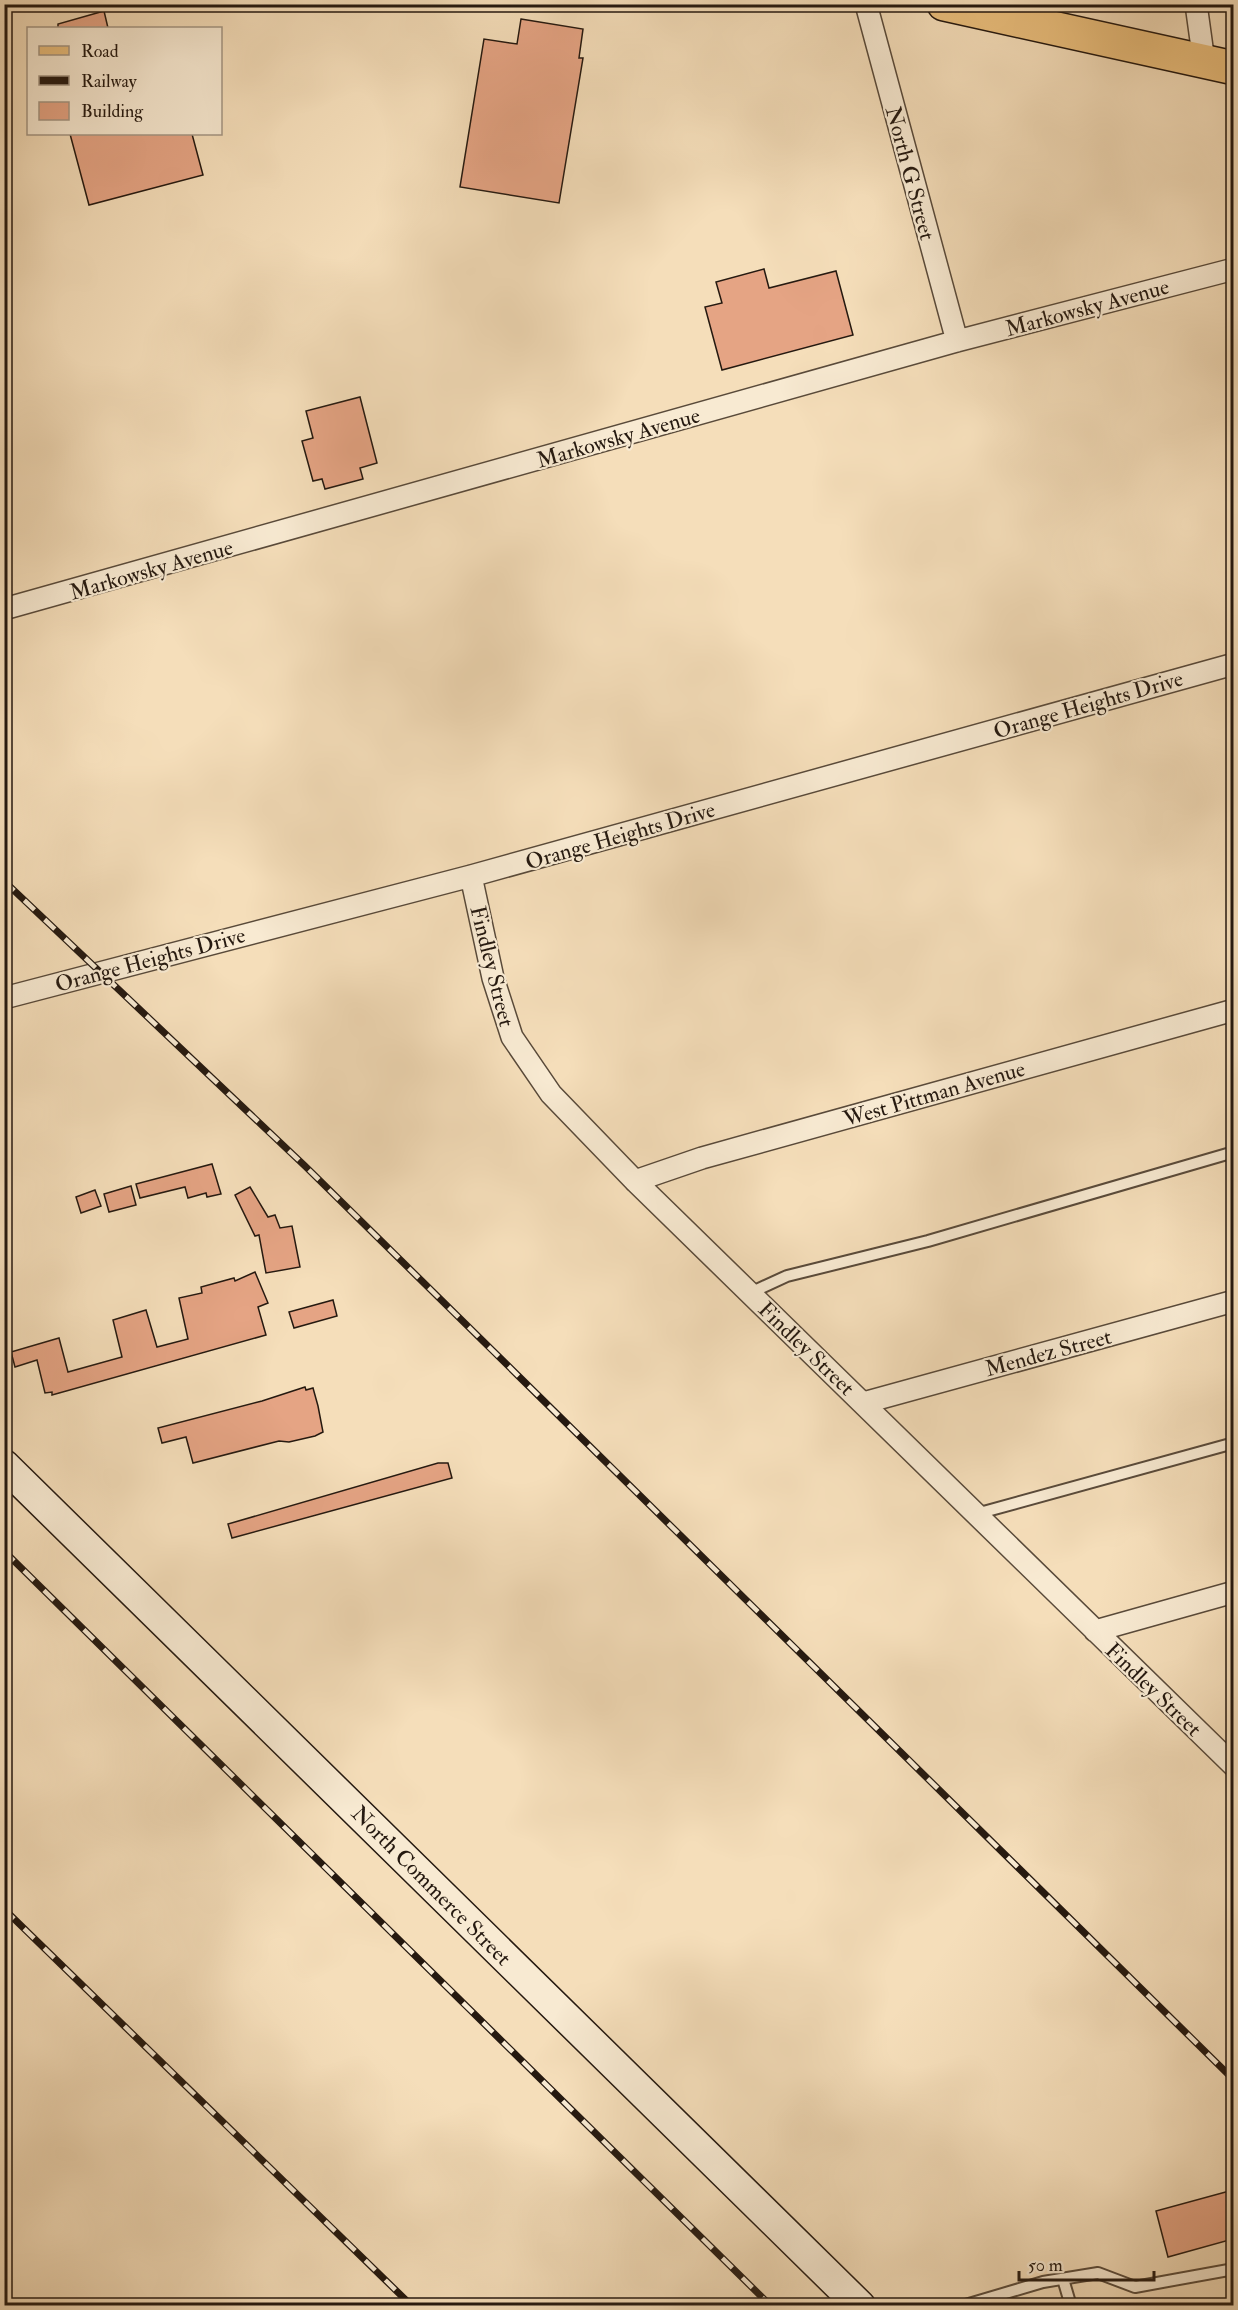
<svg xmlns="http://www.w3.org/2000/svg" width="1238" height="2310" viewBox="0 0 1238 2310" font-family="'IM FELL Double Pica',serif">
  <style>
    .building { fill: #e5a484; stroke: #251910; stroke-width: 1.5 }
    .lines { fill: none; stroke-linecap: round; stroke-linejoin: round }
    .lane-casing { stroke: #594a3a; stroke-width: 14 }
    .street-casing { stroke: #594a3a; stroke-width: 24 }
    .secondary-casing { stroke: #251910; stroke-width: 33 }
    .primary-casing { stroke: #251910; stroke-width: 36 }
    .lane { stroke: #f8ead2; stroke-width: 10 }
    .street { stroke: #f8ead2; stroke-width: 21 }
    .secondary { stroke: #f8ead2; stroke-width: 30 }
    .primary { stroke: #eabf7d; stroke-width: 33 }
    .rail-casing { stroke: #251910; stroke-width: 7 }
    .rail { stroke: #f8ead2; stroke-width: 4.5; stroke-dasharray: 14; stroke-linecap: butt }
    .labels { text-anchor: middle; stroke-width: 4.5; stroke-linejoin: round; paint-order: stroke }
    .street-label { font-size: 22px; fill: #251910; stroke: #f8ead2 }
  </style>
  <rect width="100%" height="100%" fill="#f5deba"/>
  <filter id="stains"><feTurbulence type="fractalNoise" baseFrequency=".00333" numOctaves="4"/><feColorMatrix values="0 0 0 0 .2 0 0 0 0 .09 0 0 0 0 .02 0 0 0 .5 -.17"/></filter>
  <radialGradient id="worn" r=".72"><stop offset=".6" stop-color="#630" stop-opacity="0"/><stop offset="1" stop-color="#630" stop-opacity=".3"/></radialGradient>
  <path class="building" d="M104,11L108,28H58V24Z
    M521,19L583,29L579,58H583L559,203L460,187L484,39L517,44Z
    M70,134H192L203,175L89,205Z
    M764,269L769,288L836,271L853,335L722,370L705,307L722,303L716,282Z
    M360,397L377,463L360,468L363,479L325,489L322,479L313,481L302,441L313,438L306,411Z
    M212,1164L221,1194L207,1197L206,1193L188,1198L185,1187L140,1198L136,1184Z
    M131,1186L136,1205L109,1212L104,1194Z
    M250,1187L268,1217L275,1215L280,1228L292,1226L300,1267L266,1273L259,1235L255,1236L235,1195Z
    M95,1190L101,1206L81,1213L76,1197Z
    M255,1272L268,1303L258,1307L266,1335L52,1395V1392L45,1393L37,1360L15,1367L11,1352L59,1338L68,1372L122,1357L113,1320L146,1310L157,1347L188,1339L179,1298L202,1293L201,1287L234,1278L235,1281Z
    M333,1300L337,1316L294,1328L289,1312Z
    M305,1387L306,1390L313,1388L318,1406L323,1432L315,1436L289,1442L279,1441L193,1463L186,1437L162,1443L158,1428L262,1401Z
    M438,1463H448L452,1478L232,1538L228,1524Z
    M1233,2190V2239L1168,2257L1156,2211Z"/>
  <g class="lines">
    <g class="lane-casing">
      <path id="lane" d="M750,1293L787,1276L928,1241L1234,1152
        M976,1514L1234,1443
        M1063,2279L1071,2306
        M962,2306L1043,2282L1098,2273L1135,2287L1234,2269"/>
    </g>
    <g class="street-casing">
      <path id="street" d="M866,4L957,341
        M1196,4L1204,62
        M4,609L957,341L1234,269
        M471,876L493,978L512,1037L551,1094L635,1181L1234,1766
        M4,998L471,876L1234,664
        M635,1181L702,1158L1234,1010
        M863,1403L1234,1301
        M1095,1631L1234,1592"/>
    </g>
    <g class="secondary-casing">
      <path id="secondary" d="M4,1465L860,2306"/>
    </g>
    <g class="primary-casing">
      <path id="primary" d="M944,4L1234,68"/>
    </g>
    <use href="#lane" class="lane"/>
    <use href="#street" class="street"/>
    <use href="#secondary" class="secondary"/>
    <use href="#primary" class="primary"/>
    <g class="rail-casing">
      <path id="rail" d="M4,881L305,1166L1234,2080
        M4,1551L771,2306
        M4,1909L412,2306"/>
    </g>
    <use href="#rail" class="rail"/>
  </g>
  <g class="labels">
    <g class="street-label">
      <text transform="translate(911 173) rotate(75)" y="8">North G Street</text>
      <text transform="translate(1087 307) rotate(-15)" y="8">Markowsky Avenue</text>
      <text transform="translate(618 437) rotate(-16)" y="8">Markowsky Avenue</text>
      <text transform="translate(151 569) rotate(-16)" y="8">Markowsky Avenue</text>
      <text transform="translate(1088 704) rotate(-16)" y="8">Orange Heights Drive</text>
      <text transform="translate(620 835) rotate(-16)" y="8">Orange Heights Drive</text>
      <text transform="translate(150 959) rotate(-15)" y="8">Orange Heights Drive</text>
      <text transform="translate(493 966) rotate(76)" y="8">Findley Street</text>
      <text transform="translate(934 1093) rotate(-16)" y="8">West Pittman Avenue</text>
      <text transform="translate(807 1348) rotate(44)" y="8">Findley Street</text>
      <text transform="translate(1048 1352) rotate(-15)" y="8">Mendez Street</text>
      <text transform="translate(1154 1689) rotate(44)" y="8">Findley Street</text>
      <text transform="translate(432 1885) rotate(45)" y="8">North Commerce Street</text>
    </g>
  </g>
  <rect width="1238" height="2310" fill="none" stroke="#f5deba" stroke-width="24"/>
  <rect x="6" y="6" width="1226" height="2298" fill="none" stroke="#251910" stroke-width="3"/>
  <rect x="12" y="12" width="1214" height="2286" fill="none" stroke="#251910" stroke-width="1.5"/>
  <rect x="27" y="27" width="195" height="108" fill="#f8ead2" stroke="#a49684" stroke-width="1.5"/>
  <rect x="39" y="46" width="30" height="9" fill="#eabf7d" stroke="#a49684" stroke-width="1.5"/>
  <text x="81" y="57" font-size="18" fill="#251910">Road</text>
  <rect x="39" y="76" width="30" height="9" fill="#251910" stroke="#a49684" stroke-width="1.5"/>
  <text x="81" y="87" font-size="18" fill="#251910">Railway</text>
  <rect x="39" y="102" width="30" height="18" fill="#e5a484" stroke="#a49684" stroke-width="1.5"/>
  <text x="81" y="117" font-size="18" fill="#251910">Building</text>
  <path d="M1019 2271v9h135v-9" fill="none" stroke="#251910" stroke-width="3"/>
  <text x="1028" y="2271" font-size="18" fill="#251910" stroke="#f8ead2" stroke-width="4.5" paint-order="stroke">50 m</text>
  <rect width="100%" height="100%" filter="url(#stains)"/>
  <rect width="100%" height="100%" fill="url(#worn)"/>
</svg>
